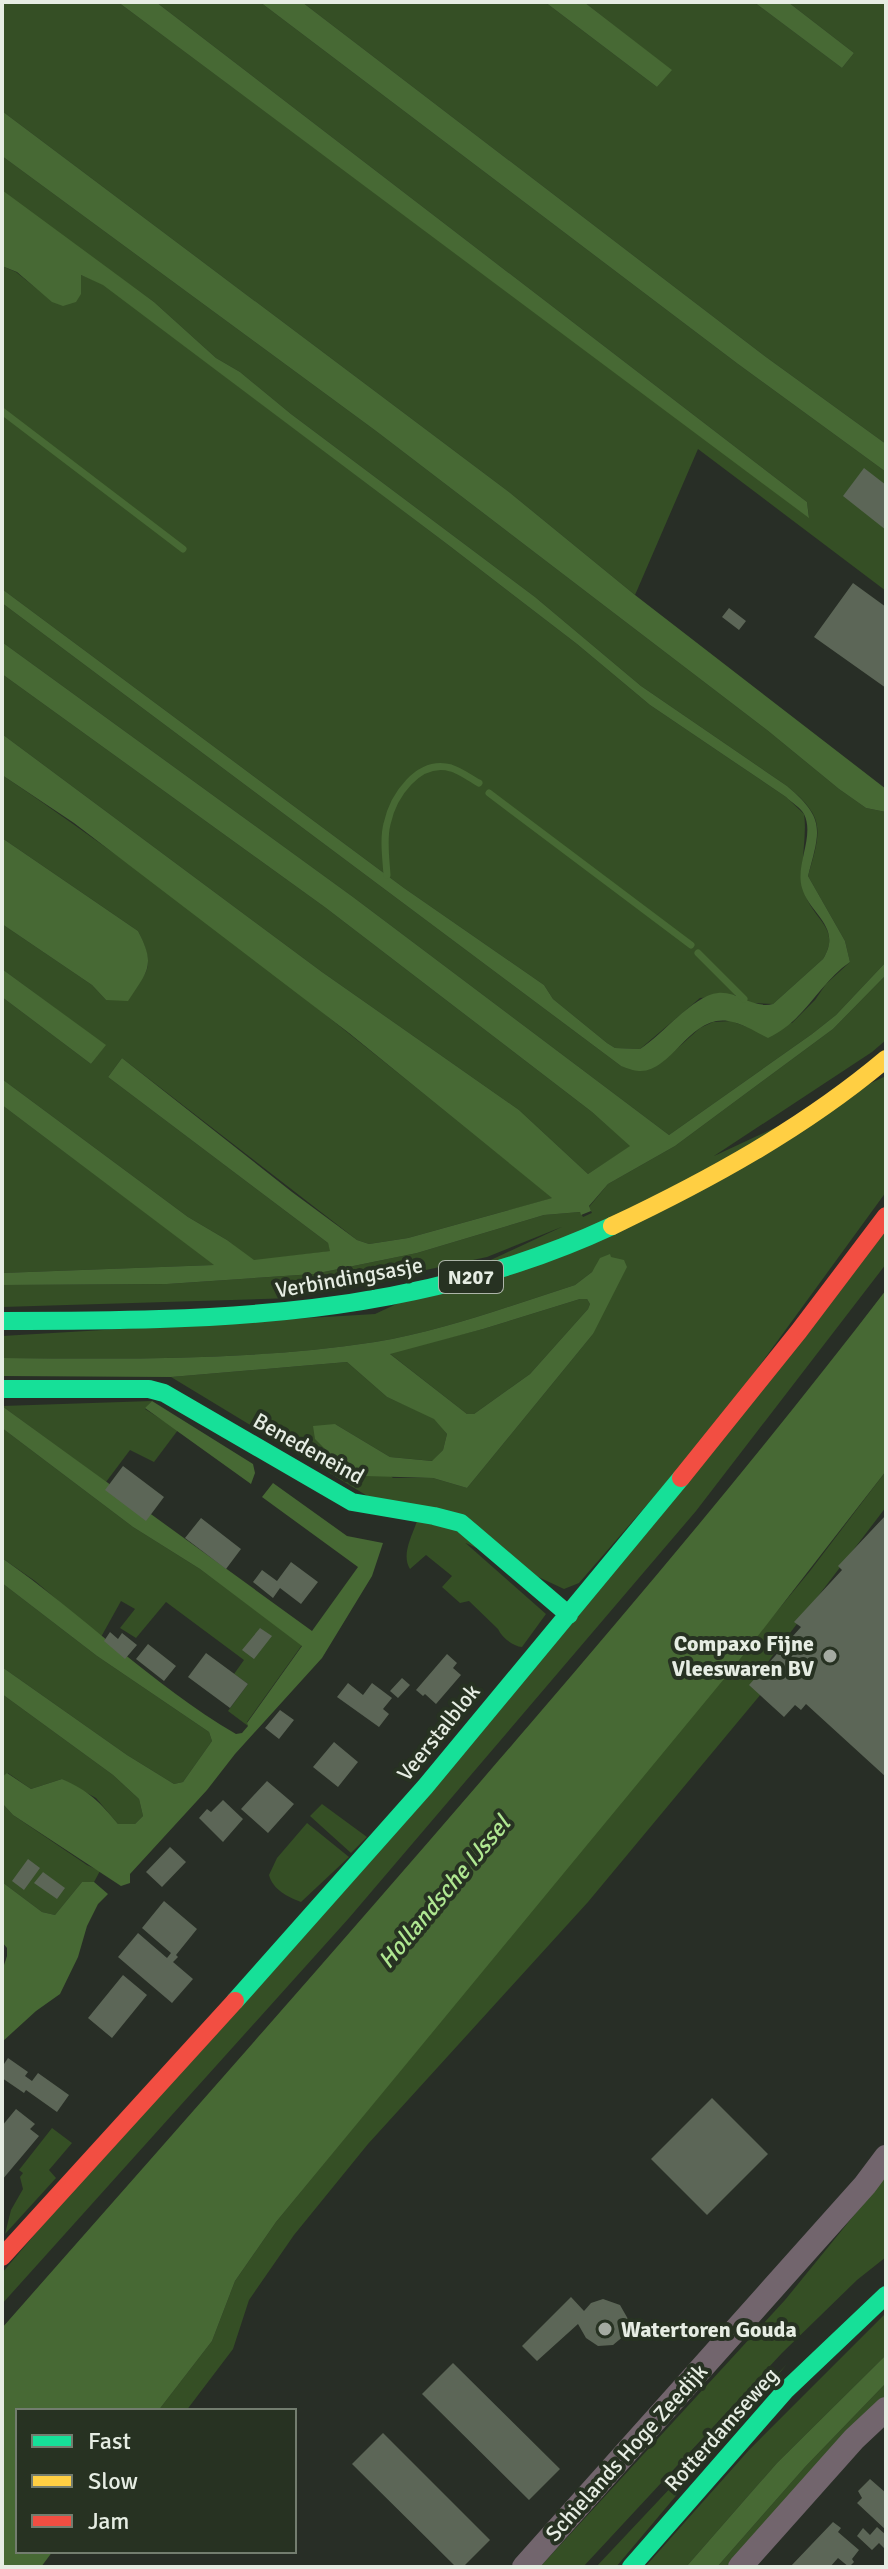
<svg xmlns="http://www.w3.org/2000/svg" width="888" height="2569" viewBox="0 0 888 2569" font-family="Signika,sans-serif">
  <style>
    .green { fill: #354f25 }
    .water { fill: #476934; fill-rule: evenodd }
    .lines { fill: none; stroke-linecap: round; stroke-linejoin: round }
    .stream { stroke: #476934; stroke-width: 7 }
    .building { fill: #5c6657 }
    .street { stroke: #72656d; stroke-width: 24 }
    .fast { stroke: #16e098; stroke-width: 18 }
    .slow { stroke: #ffcf43; stroke-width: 18 }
    .jam { stroke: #f24e42; stroke-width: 18 }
    .poi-dot { fill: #a4aaa1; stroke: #273222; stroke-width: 3 }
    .labels { text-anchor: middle; stroke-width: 8; stroke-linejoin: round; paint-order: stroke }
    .shield { fill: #273222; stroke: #adb5a9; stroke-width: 2 }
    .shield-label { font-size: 20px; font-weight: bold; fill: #e6ede3 }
    .street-label { font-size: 22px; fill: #e6ede3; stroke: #273222 }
    .poi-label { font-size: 22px; font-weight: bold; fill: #e6ede3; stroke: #273222; text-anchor: end }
    .water-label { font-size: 24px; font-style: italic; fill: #afe791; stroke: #273222 }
  </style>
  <rect width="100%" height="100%" fill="#282e26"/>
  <path class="green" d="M2,2H118L809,517L807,502L156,2H260L738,364L886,472V591L698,449L635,595L509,492L2,111Z
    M302,2H545L657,87L671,70L584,2H754L842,68L854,53L788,2H886V444L766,357Z
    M2,156L376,431L767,730L839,789L866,808L886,812V962L836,1015L812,1034L669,1135L353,897L2,642V603L621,1066L661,1063L700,1028L713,1022L731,1021L747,1027L792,1023L815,1000L826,984L850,962L845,941L808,876C821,830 826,818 787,786L641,686L535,597L291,414L240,372L216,358L154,302L18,204L2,190Z
    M2,266L16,272L52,301L81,275L103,284L447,544L577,644L650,705L786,797L804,814C808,839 797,874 806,897C816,921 841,930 823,959L773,1004L751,1003L737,995L700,998L640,1049L615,1048L607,1043L553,999L544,985L404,888L2,589Z
    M2,674L326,908L592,1112L631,1146L588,1174L519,1110L322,972L2,734Z
    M2,775C194,904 373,1053 553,1198L408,1238L369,1244L357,1240L122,1058L108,1077L328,1243L331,1251L254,1261L227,1240L188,1217L2,1079V997L91,1064L105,1045L2,969V924L92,985L106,1000C144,981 160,974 138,931L2,838Z
    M886,975V1040L872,1052L676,1181L487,1257L294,1298L2,1307V1285L167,1284L314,1274L417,1253L544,1215L580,1212L583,1217L592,1213L589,1207L608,1184L675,1146L833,1029Z
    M886,1076V1192L717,1424L579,1583L564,1589L374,1500L171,1377L347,1362L387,1397L434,1418L447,1434L443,1450L433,1461L390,1457L335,1424L393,1478H433L467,1488L593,1334L601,1260L592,1272L575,1285C509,1306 443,1331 375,1342C251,1361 127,1359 2,1358V1336L375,1314Z
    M2,1105L215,1265L2,1273Z
    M886,1231V1264L696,1511L349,1918L2,2304V2273Z
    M580,1299H587L590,1304L588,1309L530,1374L474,1414H467L389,1353L483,1329Z
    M152,1401L145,1409L178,1430L154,1462L130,1450L106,1482L2,1406Z
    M2,1428L133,1527L200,1569L302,1645L247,1722L248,1726L228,1711L248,1684L234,1674L244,1660L166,1602L136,1638L120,1628L135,1609L121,1601L101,1637L35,1581L2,1558Z
    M886,1471V1507L755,1679L761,1694L588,1902L368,2144L294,2235L249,2300L233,2349L186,2411H158L212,2341L235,2281L276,2222L810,1571Z
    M417,1521L444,1524L546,1614L522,1647C513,1646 502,1638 498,1629L469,1601L460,1603L442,1587L452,1576L426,1555L410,1569C401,1555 412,1536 417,1521Z
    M2,1583L97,1656L209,1732L212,1741L183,1782L174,1784L127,1755L2,1667Z
    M2,1694L113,1775L139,1799L143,1816L135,1824H118L96,1798L62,1779L31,1789L8,1773L2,1777Z
    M2,1803L13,1815L87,1865L100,1871L94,1882H82L55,1915L42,1912L2,1882Z
    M322,1804L367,1837L351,1853L310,1816Z
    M307,1823L349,1857L301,1902C288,1897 273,1890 269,1875L277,1858Z
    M52,2128L72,2143L49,2170L56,2178L5,2234L11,2210L23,2189L20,2177L23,2173L19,2170Z
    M886,2176V2257L857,2280L782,2353L583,2567H540L785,2300Z
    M886,2313V2355L777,2463L686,2567H645L749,2450Z
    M787,2364L616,2567H596Z
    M886,2383V2396L729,2567H717L805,2467Z"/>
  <path class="water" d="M118,2H156L807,502L809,518Z
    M260,2H302L766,357L886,444V472L738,364Z
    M545,2H584L672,70L657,87Z
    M754,2H788L854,53L842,68Z
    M2,111L509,492L635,595L886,789V812L866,808L839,789L767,730L376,431L2,156Z
    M2,190L154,302L216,358L240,372L291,414L535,597L641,686L787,786C826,819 820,830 808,876L845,941L850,962C818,984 806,1020 768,1038C756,1032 742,1023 728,1021C689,1015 672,1073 639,1071C634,1071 627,1068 621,1066L2,603V589L404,888L544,985L553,999L607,1043L615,1048L640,1049C662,1035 694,995 718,993C738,991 752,1009 773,1004L823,959C843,927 810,915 802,888C795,865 815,836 804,814C801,808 791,802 786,797L650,705L577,644L447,544L103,285L81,275V294L76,302L63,306L52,302L17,272L2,266Z
    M2,642L353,897L669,1135L812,1034L836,1015L886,962V975L833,1029L675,1146L608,1184L589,1206L591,1211L581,1215L580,1212L544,1215L417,1253L314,1274L167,1284L2,1285V1273L214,1265L2,1105V1079L188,1217L227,1240L254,1260L330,1251L328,1243L108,1077L122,1058L292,1192L357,1240L369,1244L408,1238L552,1198L349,1033L74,823L2,775V734L322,972L519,1110L588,1174L630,1146L592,1112L326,908L2,674Z
    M2,838L138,931C156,965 148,971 128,1001L106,1000L92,985L2,924Z
    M2,969L106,1045L91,1064L2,997Z
    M610,1254L611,1257L624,1260L627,1267L593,1334L467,1488L433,1478L365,1476L332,1456L315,1439L313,1426L335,1424L390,1457L432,1461L443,1450L447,1434L434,1419L387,1397L347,1362L171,1377L2,1376V1358C128,1359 250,1361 375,1342C443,1331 509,1306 575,1285L592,1272L600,1258ZM580,1299H587L590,1304L588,1309L530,1374L474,1414H467L390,1354L483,1329Z
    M886,1290V1471L733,1668L276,2222L235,2281L212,2341L158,2411H18V2551H53L41,2567H2V2328C179,2127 356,1927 530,1724C652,1582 772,1439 886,1290Z
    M152,1401L253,1464L255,1473L251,1484L145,1408Z
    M2,1406L312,1631L358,1567L262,1497L273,1483L347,1536L383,1543L372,1576L322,1658L235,1754L207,1790L130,1874V1883L121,1886L13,1815L2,1803V1777L7,1773L31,1789L62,1779C89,1791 100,1802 118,1824H135L143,1816L139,1799L113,1775L2,1694V1667L127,1755L174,1784L183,1782L212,1741L209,1732L97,1656L2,1583V1558C82,1614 151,1684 236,1734L242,1733L248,1726L247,1723L302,1646L200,1569L133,1527L2,1428Z
    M2,1882L42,1912L55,1915L82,1882H94L108,1894L98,1904L87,1926L78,1957L60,1994L36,2011L2,2042V1971L7,1956V1948L2,1942Z
    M886,2355V2383L805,2467L717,2567H686L777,2463Z"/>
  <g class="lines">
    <path class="stream" d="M2,411L183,549
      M489,793L691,945
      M387,875C386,859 383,839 387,824C393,796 418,759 451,768C461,771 471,779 479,783
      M698,953L744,999"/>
  </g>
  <path class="building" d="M864,468L886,485V530L843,496Z
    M853,583L886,607V688L814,637Z
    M729,608L746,621L739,630L722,617Z
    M123,1466L164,1497L146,1521L105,1490Z
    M886,1515V1777L806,1704L801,1710L795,1705L784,1717L749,1685L801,1627L794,1622L842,1570L838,1566Z
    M201,1518L241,1549L226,1569L185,1538Z
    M291,1562L318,1582L301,1604L280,1588L273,1598L253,1582L262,1570L277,1581Z
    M260,1628L272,1636L254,1659L242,1650Z
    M110,1632L118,1639L122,1633L137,1645L125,1659L104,1641Z
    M148,1644L176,1666L164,1681L136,1659Z
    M206,1653L248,1684L230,1708L188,1677Z
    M447,1654L457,1663L453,1668L461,1675L436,1704L425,1694L423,1696L416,1690Z
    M402,1678L410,1685L398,1698L390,1691Z
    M348,1683L363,1695L372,1683L392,1698L383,1709L389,1714L379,1727L337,1697Z
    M280,1710L294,1720L279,1739L265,1728Z
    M334,1742L358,1762L338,1787L313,1767Z
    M267,1781L294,1804L268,1833L241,1809Z
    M223,1800L243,1819L223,1842L199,1818L207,1809L211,1812Z
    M170,1847L186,1862L162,1887L146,1872Z
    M28,1859L40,1868L24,1890L12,1881Z
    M43,1872L65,1888L57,1899L34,1883Z
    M164,1901L197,1929L176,1955L178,1957L173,1962L193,1979L172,2003L118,1957L138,1933L167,1958L171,1953L142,1928Z
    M123,1975L147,1995L112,2038L88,2018Z
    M8,2058L28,2072L25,2076L32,2081L38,2073L69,2095L57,2112L26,2090L24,2093L2,2078V2067Z
    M712,2098L768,2154L707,2215L651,2159Z
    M16,2109L35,2124L30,2129L39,2136L2,2180V2126Z
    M571,2297L584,2311L591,2303L603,2299L620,2305L628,2319L625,2335L613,2345L598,2346L586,2338L578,2324L537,2361L522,2346Z
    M453,2363L560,2469L529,2500L422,2394Z
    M383,2433L490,2540L463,2567H456L352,2464Z
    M870,2479L886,2493V2530L857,2503L862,2498L858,2491Z
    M833,2522L841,2528L838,2532L859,2550L852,2559L854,2562L849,2567L838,2558L830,2567H790Z
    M877,2527L886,2535V2550L879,2543L872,2550L857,2536L863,2528L870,2535Z"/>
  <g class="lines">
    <path class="street" d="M524,2567L865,2185L886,2157
      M740,2567L854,2439L886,2409"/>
    <path class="fast" d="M2,1321C216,1321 414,1318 612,1226
      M2,1389H149L164,1393L352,1502L434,1516L461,1523L569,1615
      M235,2001L425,1787L681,1478
      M631,2567L785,2391L886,2295"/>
    <path class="slow" d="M612,1226C709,1180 804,1128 886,1059"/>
    <path class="jam" d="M681,1478L799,1331L886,1216
      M2,2257L235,2001"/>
  </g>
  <g class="poi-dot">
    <circle cx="830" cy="1656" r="8"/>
    <circle cx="605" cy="2329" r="8"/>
  </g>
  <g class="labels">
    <rect class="shield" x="439" y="1261" width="64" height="32" rx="6"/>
    <g class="shield-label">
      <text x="471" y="1284">N207</text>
    </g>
    <g class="street-label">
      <text transform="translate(349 1277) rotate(-10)" y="8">Verbindingsasje</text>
      <text transform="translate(309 1448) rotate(29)" y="8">Benedeneind</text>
      <text transform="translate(438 1732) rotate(-51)" y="8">Veerstalblok</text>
      <text transform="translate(721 2429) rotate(-48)" y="8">Rotterdamseweg</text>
      <text transform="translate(626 2452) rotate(-48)" y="8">Schielands Hoge Zeedijk</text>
    </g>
    <g class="poi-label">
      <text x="814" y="1651">Compaxo Fijne<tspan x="814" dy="25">Vleeswaren BV</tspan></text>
      <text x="621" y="2337" text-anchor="start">Watertoren Gouda</text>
    </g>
    <g class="water-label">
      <text transform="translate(444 1892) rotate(-50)" y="8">Hollandsche IJssel</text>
    </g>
  </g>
  <rect width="888" height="2569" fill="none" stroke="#e6ede3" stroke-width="8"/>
  <rect x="16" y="2409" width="280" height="144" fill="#273222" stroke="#737d6f" stroke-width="2"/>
  <rect x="32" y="2435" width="40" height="12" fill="#16e098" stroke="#737d6f" stroke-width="2"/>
  <text x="88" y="2449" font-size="24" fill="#e6ede3">Fast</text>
  <rect x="32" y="2475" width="40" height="12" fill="#ffcf43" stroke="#737d6f" stroke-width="2"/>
  <text x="88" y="2489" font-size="24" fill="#e6ede3">Slow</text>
  <rect x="32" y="2515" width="40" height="12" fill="#f24e42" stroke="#737d6f" stroke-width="2"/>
  <text x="88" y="2529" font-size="24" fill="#e6ede3">Jam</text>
</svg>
